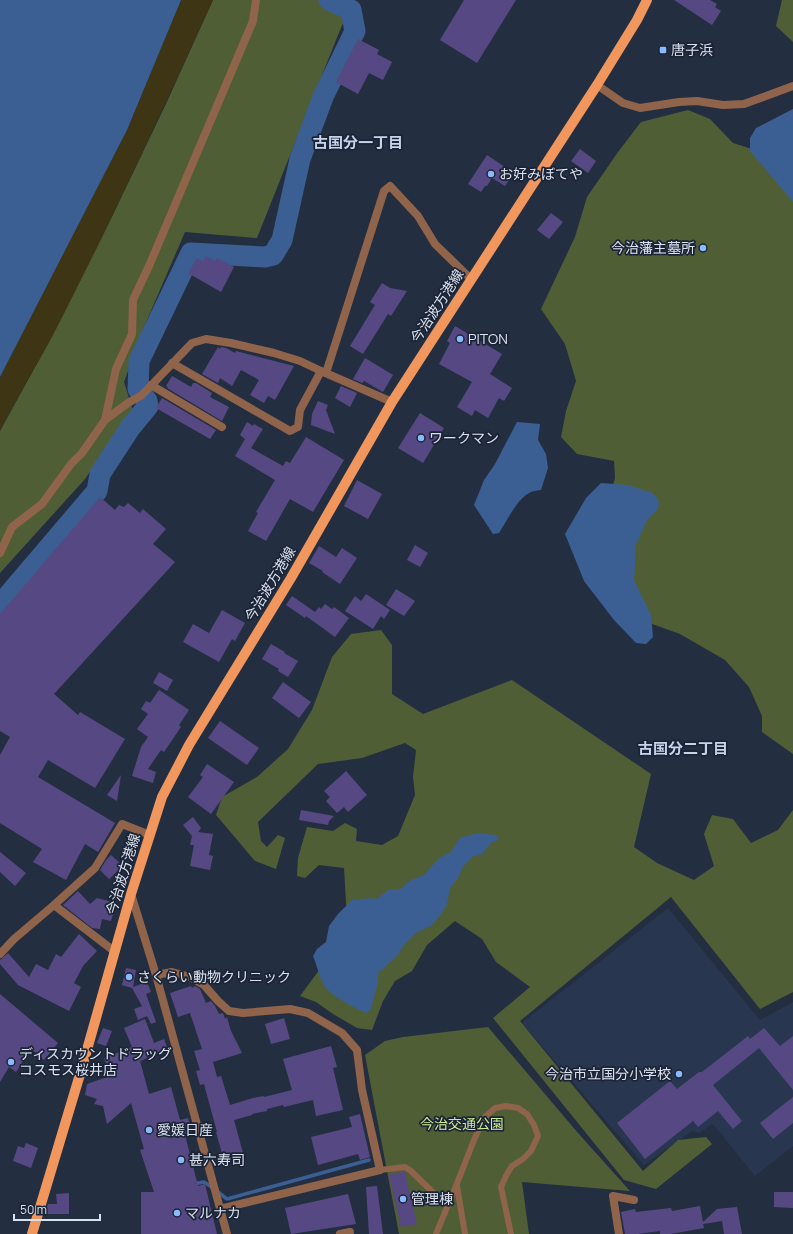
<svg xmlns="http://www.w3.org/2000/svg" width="793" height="1234" viewBox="0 0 793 1234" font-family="Manrope,'Noto Sans JP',sans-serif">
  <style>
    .built { fill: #29364f }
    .green { fill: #505e36 }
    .sand { fill: #3e3515 }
    .water { fill: #3b5f92 }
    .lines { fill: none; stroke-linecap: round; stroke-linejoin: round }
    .stream { stroke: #3b5f92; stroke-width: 3.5 }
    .river { stroke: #3b5f92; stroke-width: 21 }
    .building { fill: #564983 }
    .lane { stroke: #90644a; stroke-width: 6 }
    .street { stroke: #90644a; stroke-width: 8 }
    .primary { stroke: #f1975e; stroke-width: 10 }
    .poi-dot { fill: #8abafc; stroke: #1b2436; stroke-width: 1.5 }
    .labels { text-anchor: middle; stroke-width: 3.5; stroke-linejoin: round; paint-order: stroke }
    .poi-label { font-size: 14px; fill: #dbe2ee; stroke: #1b2436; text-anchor: start }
    .street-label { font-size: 14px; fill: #dbe2ee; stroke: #1b2436 }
    .park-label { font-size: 14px; fill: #ceed90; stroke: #1b2436 }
    .neighbourhood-label { font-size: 15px; font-weight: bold; fill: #c5d3eb; stroke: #1b2436 }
  </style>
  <rect width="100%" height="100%" fill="#242e41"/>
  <path class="built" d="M668,908L760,1020L793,1002V1146L755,1176L713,1124L699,1133L692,1131L644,1165L522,1023Z"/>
  <path class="green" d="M213,0H353L340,30L257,238L185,232L144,327L124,382L133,411L85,479L0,573V431L57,327L107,227L165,106Z
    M782,0H793V42L776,26Z
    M688,110L710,119L733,143L778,157L793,140V754L762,732V716L749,687L725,660L680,634L633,617L599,532L615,478L614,461L577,454L561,437L566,411L576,381L565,344L541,309L575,237L587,197L618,152L641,122Z
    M381,630L392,645V694L423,714L512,680L651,774L634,847L657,863L694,880L714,866L704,834L712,815L733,819L751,843L778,830L793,810V992L760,1009L671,897L520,1021L643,1171L678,1140L706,1137L712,1144L656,1189L624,1180L493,1018L530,987L496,962L482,939L455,921L427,945L412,971L395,981L383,1001L372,1030L357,1028L333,1014L316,1002L300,996L323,965L347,919L344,868L319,865L305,878L297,876L298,858L307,827L333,831L345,823L357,829L356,841L382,845L398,836L415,795L413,777L416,750L405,743L362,758L318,764L258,822L261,841L267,847L278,835L285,838L276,869L255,861L216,815L222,797L257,777L288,749L312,710L332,657L351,634Z
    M488,1027L578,1133L630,1191L522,1182L529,1234H399L365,1055L385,1041L403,1037Z"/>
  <path class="sand" d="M181,0H213C163,109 113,218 58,325C40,361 18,395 0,431V377L127,130Z"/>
  <path class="water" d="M0,0H181L127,130L0,377Z
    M793,109V202L750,151V138L756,128Z
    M517,422L540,424L538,440L546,454L548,468L541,490C538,490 534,491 531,492C518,497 507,521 499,533L493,534L474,505L484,480L495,464Z
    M601,483L628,485L653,493L659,501L658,509L647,520L636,545L634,580L651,615L653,637L646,644L636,643L614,620L584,581L565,534L586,498Z
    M477,833L496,835L499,839L491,843L482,854L472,857L463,867L458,878L450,888L447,904L440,916L431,926L417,932L404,945L397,956L378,973V982L371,1009L366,1013C354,1007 331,997 324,985C319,977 317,965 313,956L317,949L326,942L329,926L338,914L352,900C360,900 369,897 377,899L388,890L400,889L411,880L424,875L439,858L451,852L460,838Z"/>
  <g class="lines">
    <path class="stream" d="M193,1184L204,1182L213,1188
      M218,1192L227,1199L369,1160"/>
    <path class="river" d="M0,605L97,491L100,474L130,428L148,406L147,401L138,389L139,361L191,253L265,257L273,255L282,240L300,159L323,97L355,31L351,10L329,0"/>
  </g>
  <path class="building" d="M464,0H516L477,63L440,40Z
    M674,0H710L717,4L715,7L721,11L712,25Z
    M358,39L379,50L377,54L392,62L383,80L369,73L358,94L336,82Z
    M580,149L596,161L588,173L571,161Z
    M487,155L514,173L505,186L492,178L487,186H485L481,192L468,184Z
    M551,213L563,222L549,239L537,230Z
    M206,256L215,261L217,258L234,267L221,292L188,273L197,258L203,261Z
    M382,283L390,288L407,291L391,316L388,314L363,354L350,346L375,305L370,302Z
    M455,326L502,354L490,374L512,388L504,401L499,398L488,418L475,410L472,416L457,407L472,382L439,364L450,343L447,341Z
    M218,347L220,349L221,347L226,348L235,353L236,351L294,366L275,400L268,396L264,403L250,395L259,380L241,370L232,386L220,378L218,383L202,374Z
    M365,358L393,375L383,392L364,381L362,383L353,379Z
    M172,376L191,387L193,383H196L212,393L210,397L229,407L222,421L167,388L168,387L166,386Z
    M341,386L357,393L350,407L335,398Z
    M162,398L216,430L210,439L156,408Z
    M318,401L328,405L326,410L335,434L311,425L312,414Z
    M420,413L444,428L423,463L398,448Z
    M247,422L253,426L254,424L263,429L251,448L283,466L286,461L290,463L306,437L344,460L313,512L290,499L266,541L248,531L258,513L256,512L275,480L235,456L245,439L240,435Z
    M357,480L382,494L368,519L344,506Z
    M100,497L115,510L119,505L124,507L128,503L140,513L143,509L166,529L153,544L175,562L54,694L78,715L80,712L125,739L95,788L48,760L38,777L115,823L98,852L85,844L66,880L33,862L42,849L0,823V755L10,737L0,731V614Z
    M415,545L428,553L420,567L407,560Z
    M319,546L336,557L342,548L357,558L340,584L322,572L323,571L309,563Z
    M396,589L415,601L404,616L386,605Z
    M366,594L390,610L384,619L381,616L373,629L345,611L355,596L361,601Z
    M292,596L315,612L319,607L321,609L325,604L332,609L334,607L349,618L335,637L306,616L305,618L286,605Z
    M222,610L245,623L235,641L232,639L219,662L183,642L193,624L209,633Z
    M271,644L285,652L284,653L298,661L288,677L278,671L279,669L262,659Z
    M159,672L173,680L167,691L153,683Z
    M283,682L311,702L299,718L272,698Z
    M159,690L189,710L179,725L181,727L164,752L161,750L148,769L156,772L153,783L132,776L141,747L148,737L137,729L148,714L141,709L146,701L150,703Z
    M220,721L259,748L247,765L208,738Z
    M207,764L234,782L211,814L188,797L203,777L200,775Z
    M346,771L367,795L348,812L344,807L337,813L326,801L330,797L324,791Z
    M121,775L117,801L107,795Z
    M301,810L334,816L329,821L328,825L299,820Z
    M193,817L201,828L198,832L213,834L209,855L213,856L210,870L190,866L194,845H190L192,836L183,825Z
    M0,852L26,873L15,886L0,872Z
    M111,855L123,866L109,879L100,870L106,860Z
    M78,891L90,904L97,898L116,903L111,921L102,919L100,929L92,928L63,905Z
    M79,934L97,951L83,966L74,983L81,987L69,1011L18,985L0,964V960L8,953L29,977L36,964L48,970L56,954L61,957Z
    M126,968L136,970L133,987L147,982L151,992L146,994L156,1022L151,1024L147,1016L138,1020L134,1009L142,1006L132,988L122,985Z
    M191,986L192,988L195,986L200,989L206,1003L211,1001L215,1006L219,1014L223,1013L225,1019L227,1017L231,1031L242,1053L213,1062L217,1077L221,1076L230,1105L253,1098L264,1096V1097L292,1090L283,1059L331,1046L337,1067L333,1068L343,1110L316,1116L313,1100L284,1107L283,1105L267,1109V1111L252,1114V1115L234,1120L243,1153L223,1157L216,1132H217L204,1084L200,1085L196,1071L200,1070L194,1051L202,1049L190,1013L178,1017L170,993Z
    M0,994L58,1043L44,1060L31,1049L16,1072L9,1067L0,1082Z
    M284,1018L290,1039L271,1044L265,1024Z
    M145,1019L154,1043L164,1039L168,1050L140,1061L149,1094L171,1087L180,1120L188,1118L192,1132L185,1134L187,1143L198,1186L205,1184L217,1234H141V1192H154L140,1150L144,1149L131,1103L107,1124L103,1106L94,1104L97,1099L85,1095L87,1084L110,1076L104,1058L132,1047L124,1028Z
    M103,1028L112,1031L106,1046L97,1043Z
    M764,1028L780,1046L793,1036V1090L759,1048L713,1085L742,1121L733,1129L718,1111L698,1127L693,1121L645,1159L617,1123L670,1081L677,1089L699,1072H702L748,1036L750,1039Z
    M793,1097V1123L773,1139L760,1123Z
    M360,1114L370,1157L360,1160L358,1154L318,1165L311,1137L352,1127L349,1117Z
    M26,1143L38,1148L31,1168L13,1161L18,1146L24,1148Z
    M404,1172H405L417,1224L401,1227L389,1174Z
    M377,1186L383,1234H369L366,1187Z
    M774,1192H793V1208L774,1207Z
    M69,1193V1214H45L48,1204H57L56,1194Z
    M348,1194L356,1224L291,1234L285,1208Z
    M700,1206L703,1222L717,1209L737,1207L742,1234H724L722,1221L703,1224L704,1228L671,1234H660V1231L638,1234H625L621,1212L635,1209L636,1212L671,1208L672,1211Z"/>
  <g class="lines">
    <path class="lane" d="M380,1170L405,1167L411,1171L447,1206
      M457,1186L465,1234
      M436,1234L456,1186L474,1140L484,1118L495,1108L506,1106L518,1108L527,1114L534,1125L538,1136L531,1151L523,1159L512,1166L507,1174L501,1187L511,1234"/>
    <path class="street" d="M597,85L623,103L640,108L679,102L697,101L723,105L744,104L793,86
      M172,363L290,431L298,427L300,410L321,371L392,402
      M326,373L384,191L390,186L418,216L435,244L471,279
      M151,385L222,427
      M105,420L116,369L132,334L133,300L149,266L253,21L256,0
      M0,553L12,527L42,504L71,464L82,453L105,420L128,403L142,395L192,343L206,339L231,343L274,353L300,361L321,371
      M131,894L156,975L227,1234
      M114,951L54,905L95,868L122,824L150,835
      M0,954L14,939L54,905
      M156,975L172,972L190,977L204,985L218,1001L229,1011L243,1013L290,1009L308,1013L342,1033L357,1050L362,1090L380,1170L220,1209
      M340,1234L350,1232
      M619,1234L613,1196L634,1200"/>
    <path class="primary" d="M32,1234L81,1071L131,894L162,797L189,745L291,578L392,402L597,85L637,20L647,0"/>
  </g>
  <g class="poi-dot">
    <rect x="659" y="46" width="8" height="8" rx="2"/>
    <circle cx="491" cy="174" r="4"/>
    <circle cx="703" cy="248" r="4"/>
    <circle cx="460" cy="339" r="4"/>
    <circle cx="421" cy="438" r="4"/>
    <circle cx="129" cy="977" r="4"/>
    <circle cx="11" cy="1062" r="4"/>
    <circle cx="679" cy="1074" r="4"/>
    <circle cx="149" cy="1130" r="4"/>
    <circle cx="181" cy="1160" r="4"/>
    <circle cx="403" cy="1199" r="4"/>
    <circle cx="177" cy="1213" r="4"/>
  </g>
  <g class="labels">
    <g class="poi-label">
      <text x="671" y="55">唐子浜</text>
      <text x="499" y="179">お好みぼてや</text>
      <text x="695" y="253" text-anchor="end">今治藩主墓所</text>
      <text x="468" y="344">PITON</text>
      <text x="429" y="443">ワークマン</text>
      <text x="137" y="982">さくらい動物クリニック</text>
      <text x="19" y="1059">ディスカウントドラッグ<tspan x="19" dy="16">コスモス桜井店</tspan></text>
      <text x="671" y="1079" text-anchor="end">今治市立国分小学校</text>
      <text x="157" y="1135">愛媛日産</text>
      <text x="189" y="1165">甚六寿司</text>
      <text x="411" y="1204">管理棟</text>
      <text x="185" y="1218">マルナカ</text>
    </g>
    <g class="street-label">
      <text transform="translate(437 306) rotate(-57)" y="5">今治波方港線</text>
      <text transform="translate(270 584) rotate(-59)" y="5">今治波方港線</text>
      <text transform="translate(123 874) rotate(-73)" y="5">今治波方港線</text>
    </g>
    <g class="park-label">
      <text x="462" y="1129">今治交通公園</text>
    </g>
    <g class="neighbourhood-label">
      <text x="358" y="148">古国分一丁目</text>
      <text x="683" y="754">古国分二丁目</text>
    </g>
  </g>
  <path d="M14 1214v6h86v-6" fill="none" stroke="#dbe2ee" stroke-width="2"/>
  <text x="20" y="1214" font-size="12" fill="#dbe2ee" stroke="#1b2436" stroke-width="3" paint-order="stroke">50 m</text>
</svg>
